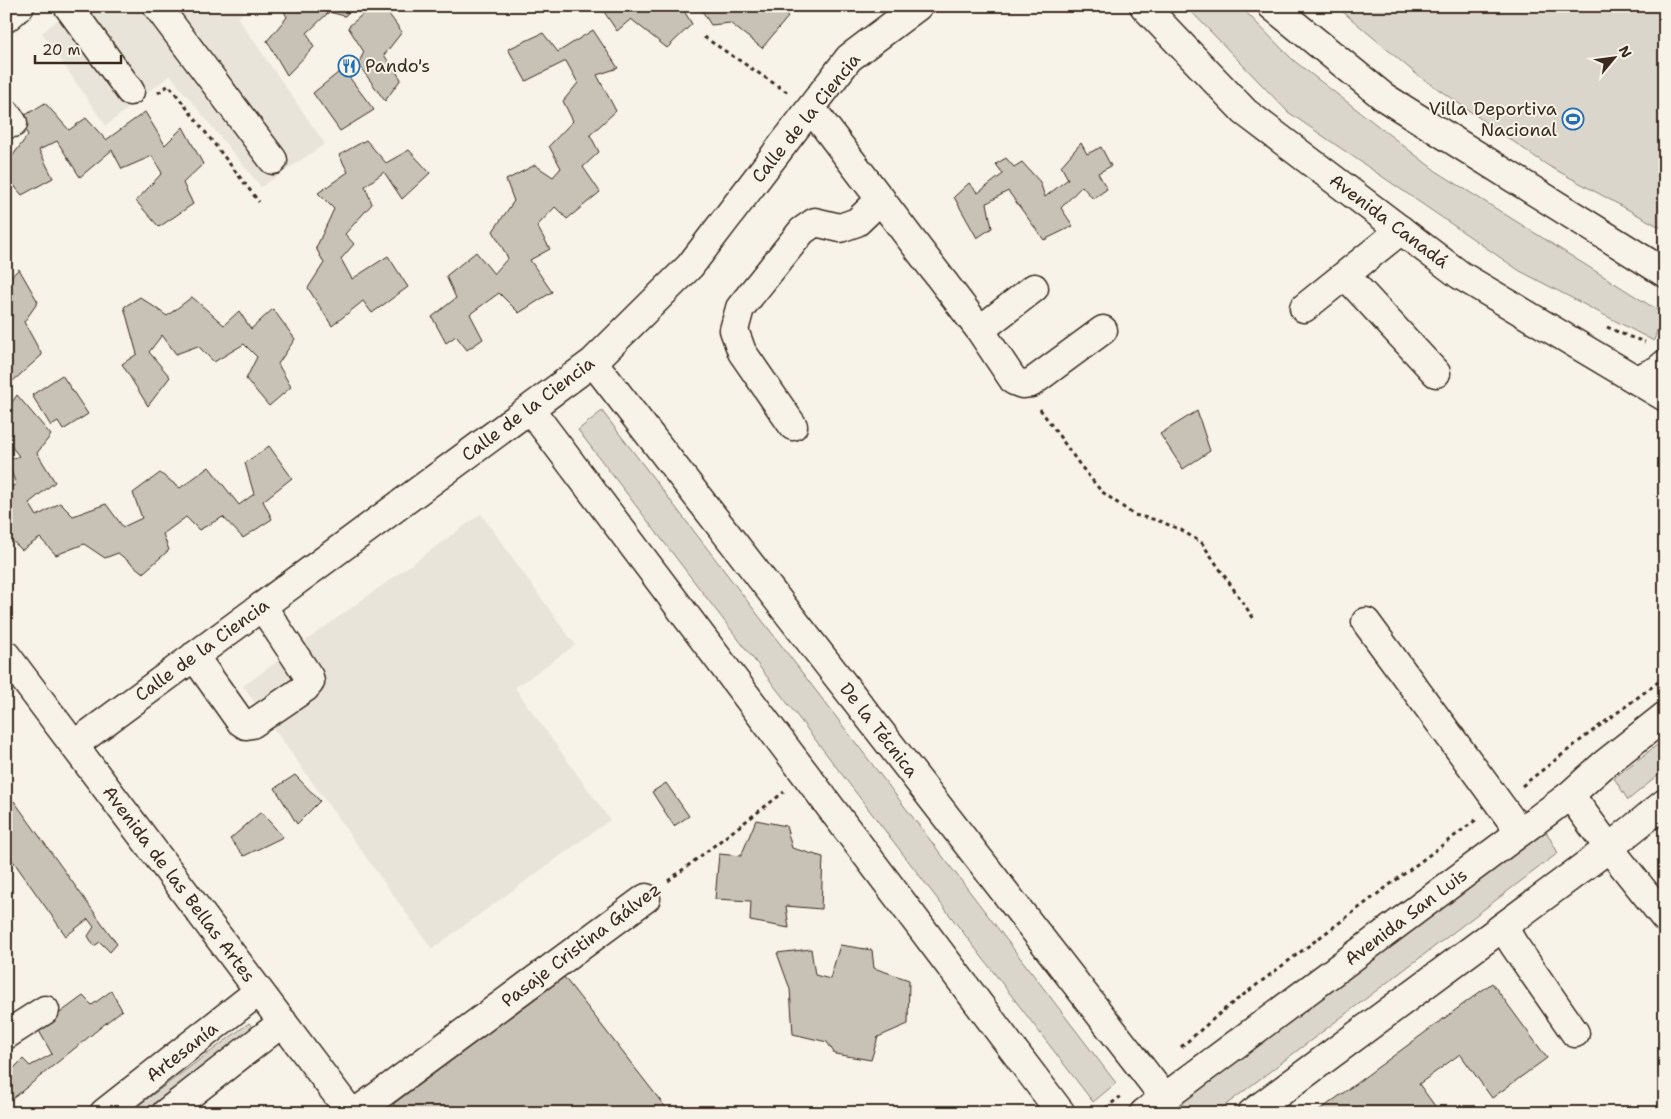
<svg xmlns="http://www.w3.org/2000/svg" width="1671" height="1119" viewBox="0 0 1671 1119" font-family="'Shantell Sans',sans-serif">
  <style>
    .built { fill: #e9e4d9 }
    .green { fill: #dbd6cb; stroke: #8b8074 }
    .building { fill: #c8c1b6; stroke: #3b2a1e }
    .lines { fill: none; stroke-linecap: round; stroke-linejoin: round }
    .minor-casing { stroke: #3b2a1e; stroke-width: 31 }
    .major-casing { stroke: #3b2a1e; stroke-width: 31 }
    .path { stroke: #3b2a1e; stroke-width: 3; stroke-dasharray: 4 4; stroke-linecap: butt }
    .minor { stroke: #f7f3e8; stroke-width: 28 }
    .major { stroke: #f7f3e8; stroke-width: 28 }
    .labels { text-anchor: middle; stroke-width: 4; stroke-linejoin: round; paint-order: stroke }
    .poi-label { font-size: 18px; fill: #3b2a1e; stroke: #f7f3e8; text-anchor: start }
    .street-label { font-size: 18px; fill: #3b2a1e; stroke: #f7f3e8 }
  </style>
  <rect width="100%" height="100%" fill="#f7f3e8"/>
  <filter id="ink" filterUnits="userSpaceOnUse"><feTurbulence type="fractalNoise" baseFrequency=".02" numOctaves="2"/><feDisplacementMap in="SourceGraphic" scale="10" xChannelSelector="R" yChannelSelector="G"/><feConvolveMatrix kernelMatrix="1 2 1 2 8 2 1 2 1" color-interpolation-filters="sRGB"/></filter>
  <g filter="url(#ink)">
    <path class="built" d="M74,6H248L238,18L325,144L261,187L170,75L106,126L42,33Z
      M481,514L575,645L515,688L610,820L432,949L243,686Z"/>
    <path class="green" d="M1186,6H1240L1293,60L1436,171L1662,313L1654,341L1520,271L1288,112Z
      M1336,6H1665V230L1547,165L1415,73Z
      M602,411L1116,1083L1093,1102L578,430Z
      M1665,739V770L1628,800L1614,778Z
      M1543,826L1558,853L1215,1113H1166Z
      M249,1023L256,1031L148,1113H128Z"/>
    <path class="building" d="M281,6H354L345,16L329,12L307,33L314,47L287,75L267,41L287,17Z
      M372,6H383L402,32L384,55L401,79L385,101L358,64L364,52L348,27Z
      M600,6H681L692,24L667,48L631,19L617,31Z
      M699,6H779L788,17L762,48L730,23L711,25Z
      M593,30L618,68L597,75L616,111L590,135L599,152L583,167L600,192L567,219L555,207L537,226L550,249L530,260L552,292L519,313L499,293L470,314L483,339L467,350L456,336L446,343L432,317L456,298L446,276L476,252L494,274L508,258L493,231L514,201L506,180L535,165L553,177L561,168L549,146L573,121L563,101L578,83L566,61L526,81L508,49L543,33L558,52Z
      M343,69L374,110L340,131L313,93Z
      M45,103L69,130L86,118L106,140L145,112L165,145L183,127L203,164L183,183L193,204L159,227L136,201L162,173L152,156L122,169L112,150L80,177L57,141L39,150L53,178L22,195L10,181L6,183V154L11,158L28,135L19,119Z
      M366,140L386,163L409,150L430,173L402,199L384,172L365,186L372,204L345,234L354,244L341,259L352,279L388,256L408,287L372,313L363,301L332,326L308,288L324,263L316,248L334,209L318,193L348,172L339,155Z
      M1081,143L1087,154L1101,147L1111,166L1098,173L1107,189L1093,199L1082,186L1061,208L1073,226L1044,240L1008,191L987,203L992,228L977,238L954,197L969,183L978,193L1003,174L996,164L1006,158L1014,167L1022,162L1040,182L1045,197L1068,179L1061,166Z
      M19,269L38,302L24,322L42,355L13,381L6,374V281Z
      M140,297L167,316L192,297L224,325L239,311L251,329L273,309L295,339L278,364L291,387L269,406L246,379L257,357L244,344L214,362L198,346L176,354L162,335L149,352L170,377L148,406L122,364L137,354L124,307Z
      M62,375L88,414L63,430L58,422L51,426L32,395Z
      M17,395L51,435L37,453L55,482L29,503L37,516L60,503L73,516L106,504L123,527L142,518L133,493L160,473L180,488L209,467L239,505L254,494L245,463L269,446L292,478L263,501L272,519L243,538L223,517L199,530L186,517L163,534L169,550L143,573L118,553L105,558L84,544L56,555L40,538L22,550L6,535V491L16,484L7,461L19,456L6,440V411Z
      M1197,411L1210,451L1183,469L1160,434Z
      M295,775L320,801L297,824L275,788Z
      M666,783L689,816L674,826L652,792Z
      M14,801L117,944L110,952L100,942L94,946L88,936L94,927L88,919L66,936L6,851V808Z
      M261,812L283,837L244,856L230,839Z
      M756,820L786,826L792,848L823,857L821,909L786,906L789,928L750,921L751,901L715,899L719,854L741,856Z
      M840,945L872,950L874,968L909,980L908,1024L878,1037L871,1060L835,1054L827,1042L793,1034L790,989L777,953L811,949L815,975L830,979Z
      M564,977L670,1113H400L393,1104Z
      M1492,983L1547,1058L1492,1098L1460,1054L1419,1084L1440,1113H1316Z
      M111,991L122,1010L11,1100H6V1076L23,1059L30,1066L52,1054L38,1029L83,996L92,1005Z"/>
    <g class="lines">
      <g class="minor-casing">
        <path id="minor" d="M68,6L130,91
          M157,6L273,160
          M6,18L20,6
          M811,108L980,330L1014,381L1022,384L1031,383L1103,330
          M6,113L13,123
          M1345,275L1436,373
          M1304,308L1401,230
          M980,330L1034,288
          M593,362L1164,1097
          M530,409L1061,1113
          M793,426L742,352L734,330L740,308L802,231L815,222L840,228L857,222L881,199
          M1366,622L1520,832
          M6,655L351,1113
          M194,656L240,721L246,725L252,724L305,688L310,682L309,677L262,606
          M74,745L593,362L690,266L849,58L918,6
          M1570,795L1609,848L1665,918
          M1503,927L1514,945L1575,1033
          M6,1035L45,1010
          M104,1113L259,991
          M166,1113L283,1022
          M355,1113L646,898"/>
      </g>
      <g class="major-casing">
        <path id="major" d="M1144,6L1245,112L1460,275L1665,397
          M1272,6L1384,97L1665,273
          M1636,380L1658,370L1665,364
          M1144,1113L1570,795L1602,766L1665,716
          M1252,1113L1609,848L1665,803"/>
      </g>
      <path class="path" d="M704,37L787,92
        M158,93L169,85L259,202
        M1607,327L1627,336L1645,342
        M1040,409L1080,465L1101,491L1134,515L1157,520L1181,530L1202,543L1254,619
        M1522,786L1586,736L1665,677
        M668,881L784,792
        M1181,1047L1226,1008L1477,819
        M1099,1113L1120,1097"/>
      <use href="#minor" class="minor"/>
      <use href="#major" class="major"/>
    </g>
  </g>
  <defs>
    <g id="restaurant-ring" transform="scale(1.125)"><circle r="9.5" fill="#f7f3e8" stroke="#1f6fb2" stroke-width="1.5"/><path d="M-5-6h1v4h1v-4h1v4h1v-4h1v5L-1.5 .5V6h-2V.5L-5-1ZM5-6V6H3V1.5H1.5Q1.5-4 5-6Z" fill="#1f6fb2"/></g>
    <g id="stadium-ring" transform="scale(1.125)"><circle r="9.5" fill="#f7f3e8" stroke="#1f6fb2" stroke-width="1.5"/><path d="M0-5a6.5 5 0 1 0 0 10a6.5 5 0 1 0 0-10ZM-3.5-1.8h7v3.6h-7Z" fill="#1f6fb2"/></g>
  </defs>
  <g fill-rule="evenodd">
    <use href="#restaurant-ring" x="349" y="66"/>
    <use href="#stadium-ring" x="1573" y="119"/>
  </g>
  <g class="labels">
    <g class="poi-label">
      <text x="365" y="72">Pando's</text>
      <text x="1557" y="115" text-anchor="end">Villa Deportiva<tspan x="1557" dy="21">Nacional</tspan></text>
    </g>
    <g class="street-label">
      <text transform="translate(806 118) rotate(-51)" y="6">Calle de la Ciencia</text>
      <text transform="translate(1389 221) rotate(37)" y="6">Avenida Canadá</text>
      <text transform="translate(528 409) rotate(-37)" y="6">Calle de la Ciencia</text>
      <text transform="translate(202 650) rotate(-36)" y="6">Calle de la Ciencia</text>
      <text transform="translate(879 730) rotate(52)" y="6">De la Técnica</text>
      <text transform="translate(179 884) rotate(53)" y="6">Avenida de las Bellas Artes</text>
      <text transform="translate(1406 917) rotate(-37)" y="6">Avenida San Luis</text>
      <text transform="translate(581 945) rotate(-37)" y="6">Pasaje Cristina Gálvez</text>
      <text transform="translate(182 1052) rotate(-38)" y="6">Artesanía</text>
    </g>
  </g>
  <rect width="1671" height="1119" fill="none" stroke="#f7f3e8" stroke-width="25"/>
  <rect x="12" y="12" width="1646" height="1094" fill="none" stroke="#3b2a1e" stroke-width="2" filter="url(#ink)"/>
  <g transform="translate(1614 58) rotate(61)" stroke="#f7f3e8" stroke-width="4" paint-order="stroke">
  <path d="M0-4L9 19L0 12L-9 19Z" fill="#3b2a1e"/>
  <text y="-8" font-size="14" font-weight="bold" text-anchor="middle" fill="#3b2a1e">N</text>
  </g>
  <path d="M35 55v8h86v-8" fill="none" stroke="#3b2a1e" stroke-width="2.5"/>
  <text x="42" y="55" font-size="15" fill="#3b2a1e" stroke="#f7f3e8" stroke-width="4" paint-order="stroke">20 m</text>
</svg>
